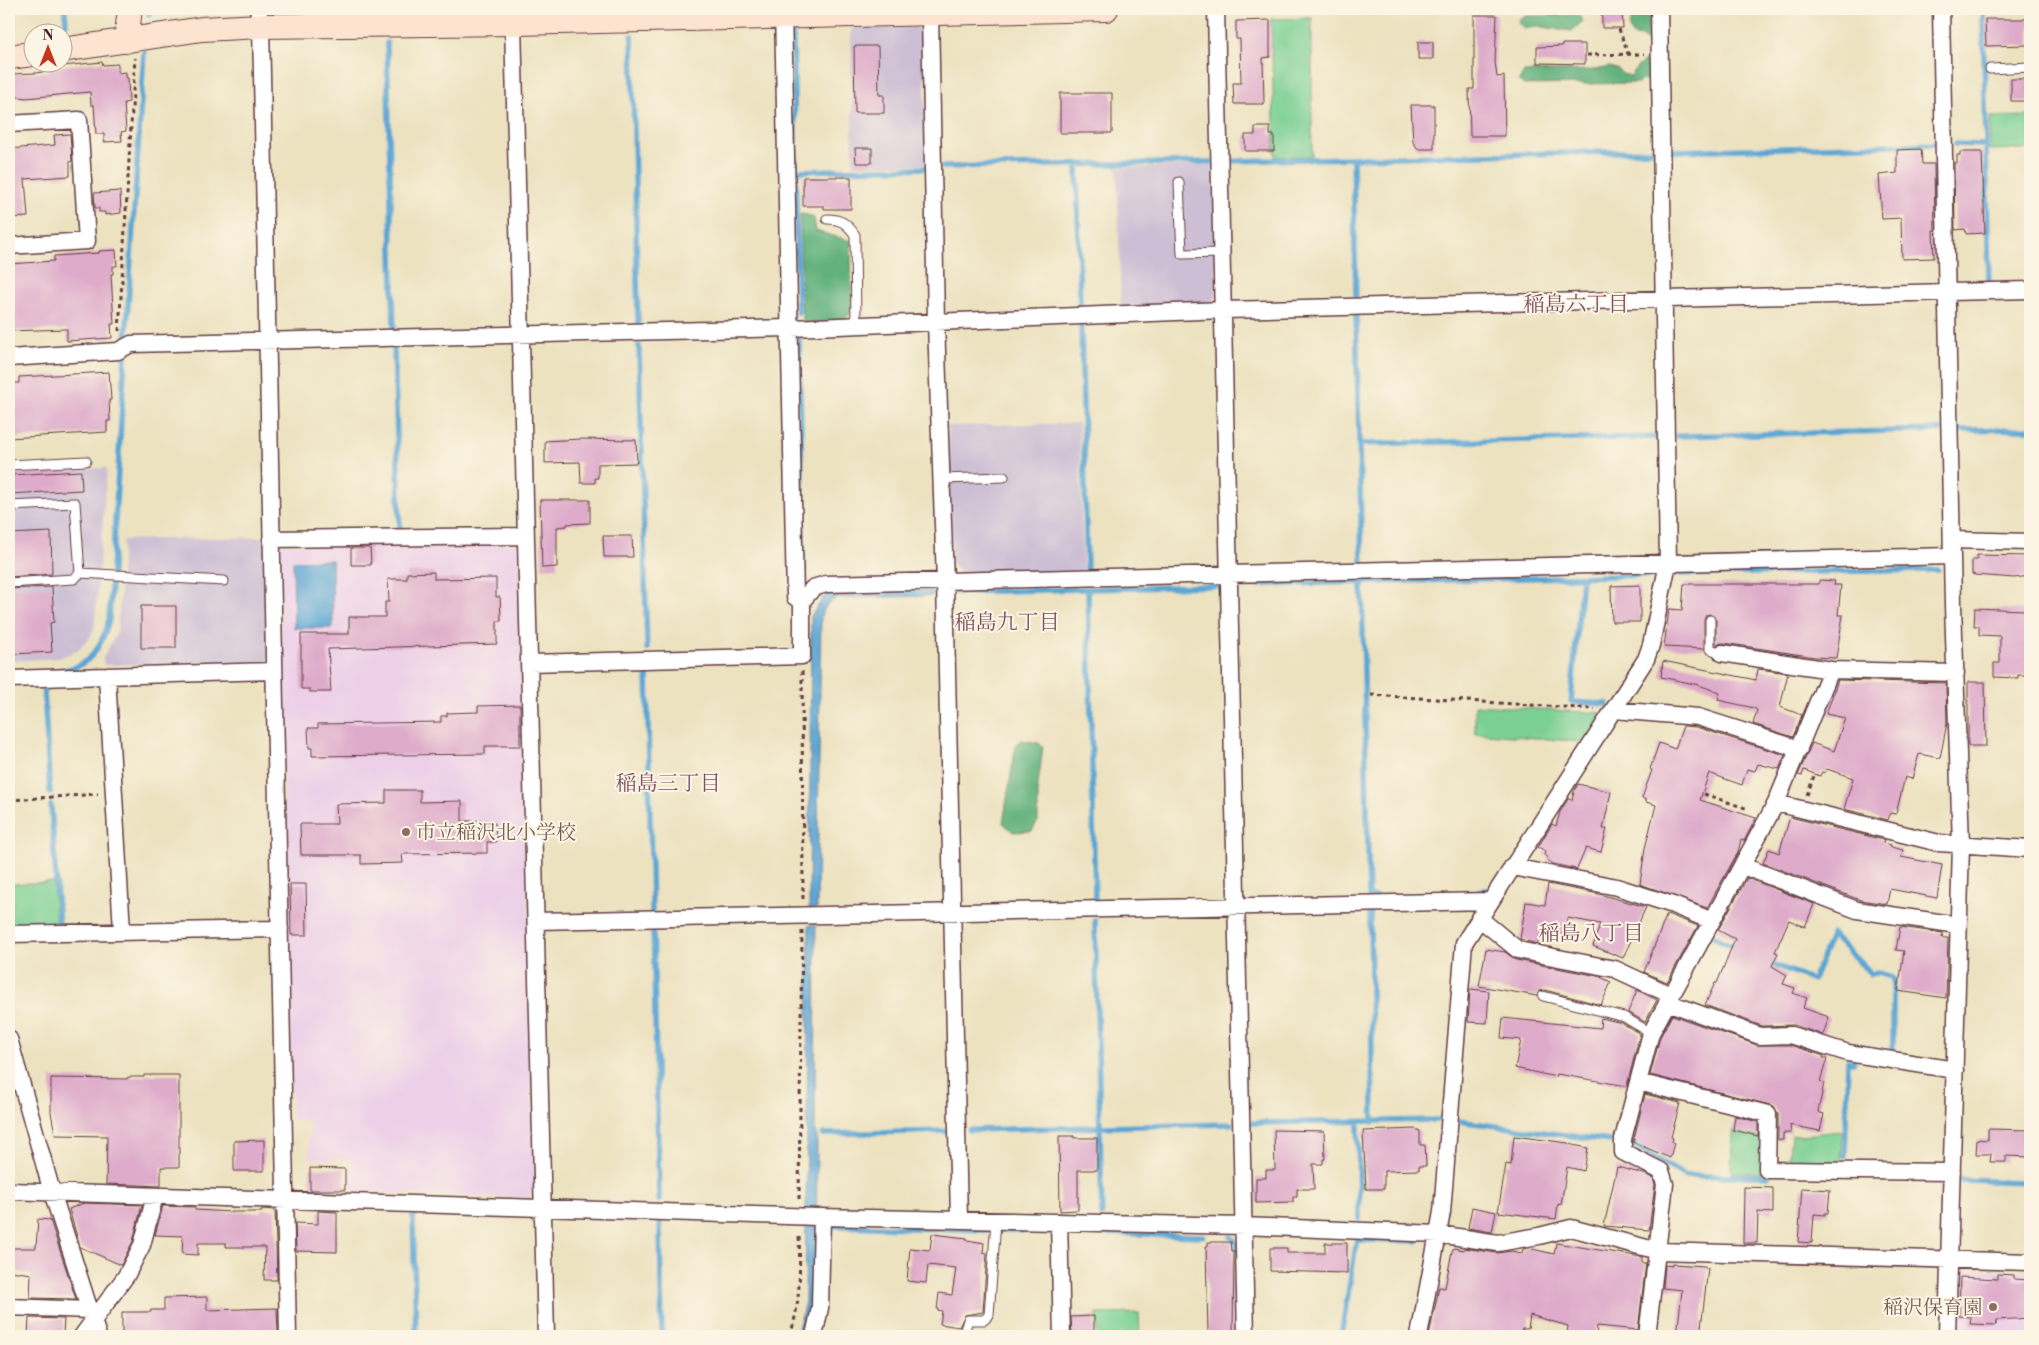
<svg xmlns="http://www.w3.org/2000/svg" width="2039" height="1345" viewBox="0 0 2039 1345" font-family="'Libre Bodoni','Noto Serif JP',serif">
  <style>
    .built { fill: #edd0e8 }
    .industrial { fill: #ccbed4 }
    .green { fill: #7bd094; stroke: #627860 }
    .forest { fill: #64b27e; stroke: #576854 }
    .water { fill: #5ca6d4; stroke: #536280 }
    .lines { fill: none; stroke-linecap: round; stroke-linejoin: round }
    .stream { stroke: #5ca6d4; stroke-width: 5.5 }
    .building { fill: #deabca }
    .lane-casing { stroke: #623c41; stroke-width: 11 }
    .street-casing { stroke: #623c41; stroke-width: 19 }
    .secondary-casing { stroke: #623c41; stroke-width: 26 }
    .path { stroke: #623c41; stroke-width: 3; stroke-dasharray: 4 4; stroke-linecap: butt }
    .lane { stroke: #fff; stroke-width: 9 }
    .street { stroke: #fff; stroke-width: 16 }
    .secondary { stroke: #fde4d1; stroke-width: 24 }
    .education-dot { fill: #8d6e63; stroke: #fcf5e5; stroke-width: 2 }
    .labels { text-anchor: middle; stroke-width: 4; stroke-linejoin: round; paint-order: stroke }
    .education-label { font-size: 20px; fill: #785e54; stroke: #fcf5e5; text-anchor: start }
    .neighbourhood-label { font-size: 21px; fill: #7e5063; stroke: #fcf5e5 }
  </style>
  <rect width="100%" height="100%" fill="#fcf5e5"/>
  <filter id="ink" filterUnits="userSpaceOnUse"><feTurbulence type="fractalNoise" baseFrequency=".02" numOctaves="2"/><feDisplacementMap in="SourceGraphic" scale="10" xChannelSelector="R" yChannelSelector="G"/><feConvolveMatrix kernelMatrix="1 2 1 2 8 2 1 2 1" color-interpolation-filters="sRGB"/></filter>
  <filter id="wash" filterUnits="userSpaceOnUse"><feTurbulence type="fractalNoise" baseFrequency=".0096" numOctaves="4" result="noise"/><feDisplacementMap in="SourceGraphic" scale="20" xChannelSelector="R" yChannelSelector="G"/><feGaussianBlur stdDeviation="1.12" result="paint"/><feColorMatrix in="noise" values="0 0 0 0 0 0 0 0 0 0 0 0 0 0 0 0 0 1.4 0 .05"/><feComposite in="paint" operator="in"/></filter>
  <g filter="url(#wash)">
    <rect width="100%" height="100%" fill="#ece2c0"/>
    <path class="built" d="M519,544L535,1192L529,1198L351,1193V1159H309V1121L292,1120L279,545Z
      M1965,1270L2030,1271V1336H1956L1957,1277Z"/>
    <path class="industrial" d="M916,27L924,35L926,164L853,165L851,28Z
      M1213,165L1216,294L1212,301L1208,305L1121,309L1117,168Z
      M1079,423L1083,571L960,573L952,564L948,426Z
      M107,468L94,630L89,639L77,651L59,658L9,661V473Z
      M266,537L269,661L104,665L103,658L117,632L119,613L123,540Z"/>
    <path class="green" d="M1312,18V156L1275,157L1271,19Z
      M2030,116V149L1990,150V117Z
      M1475,705L1601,713L1603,715L1584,742L1475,733Z
      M53,882L56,928H9V884Z
      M1732,1131L1763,1139L1762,1173H1731Z
      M1842,1131L1841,1166L1788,1165L1791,1136Z
      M1139,1313L1140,1336H1097V1314Z"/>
    <path class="forest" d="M1644,14L1647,15L1649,19L1648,42L1641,37L1632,35L1629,28L1631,18Z
      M1579,15L1583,21L1572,31L1543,27L1524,28L1518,23L1520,18L1525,16Z
      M1645,61L1650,63V81L1642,80L1638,83L1524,85L1519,81L1524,72L1594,70L1609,67L1618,69L1622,74L1631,76L1637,67Z
      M800,214L808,215L814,218L816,231L851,241L852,312L841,323H804L802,316Z
      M1021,740L1039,743L1043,747L1038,785V821L1032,831L1013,832L1003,823L1016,744Z"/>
    <path class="water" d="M332,560L333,628H294L293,561Z
      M932,589V596L837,598L827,604L821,616L817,909H809L811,616L825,595L833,592Z
      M809,925H816L815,1132H817L816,1303L807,1336H796L805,1302Z"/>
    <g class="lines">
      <path class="stream" d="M65,9L66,24
        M1983,9L1986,145
        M149,15L150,9
        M793,33L798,312
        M632,36L638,323
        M387,43L394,332
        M1955,144L1986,145L1989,285L1995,284
        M1671,151L1934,144
        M1353,159L1356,296
        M1229,161L1652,151
        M1077,164L1080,307
        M943,167L1211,162
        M795,171L926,168
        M1356,314L1362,565
        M1081,324L1087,569
        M126,339L144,52
        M799,339L804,579
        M639,346L647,649
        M394,348L400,529
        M1961,430L2030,429
        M1677,436L1941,430
        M1359,444L1659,437
        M1681,574L1938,570
        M1582,577L1571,702L1607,704
        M1362,583L1369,897H1376
        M1242,585L1651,575
        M1088,589L1095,902
        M956,592L1216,586
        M647,669L652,912
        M60,670C90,669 102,645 109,620L125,356
        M44,691L50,793
        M51,805L59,927
        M1472,894L1486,890
        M1370,913L1373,1122
        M1095,920L1102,1215
        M653,923L659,1200
        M1714,937L1739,949
        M1768,962L1813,980L1832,934L1871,974L1877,973L1893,977V1055
        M1458,1121L1611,1141
        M1358,1122L1359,1219
        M1252,1123L1440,1120
        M969,1130L1231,1124
        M823,1134L949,1131
        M1629,1143L1685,1176H1768
        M1845,1156L1848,1061L1854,1062
        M1958,1180L2030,1182
        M415,1213L413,1217L416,1336
        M660,1220L662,1336
        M834,1226L989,1230
        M1004,1230L1049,1231
        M1067,1232L1203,1236
        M1231,1237L1237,1243V1249
        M1357,1240L1417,1241
        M1341,1336L1357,1239"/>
    </g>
    <g id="blocks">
      <path class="building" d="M1602,13H1622L1623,28H1602Z
        M1474,15H1497L1495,62L1497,77L1504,76L1505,136H1470L1469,89H1474Z
        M1985,19H2030V45L1986,46Z
        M1270,20V57L1263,58L1264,104H1234L1233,83H1241L1240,39H1236V21Z
        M1418,42H1433V59H1418Z
        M1562,44H1585V64L1537,63V47L1562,46Z
        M854,46H878L879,95H884V113H855Z
        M102,62L103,65L118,64V73L126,72V78H128L129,102L124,103L126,131L121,132L122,141L104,142V134H96L94,105H91L90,92L26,98L12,96L11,74L36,73L49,71V68L62,67V66Z
        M2011,79H2030V101H2011Z
        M1060,93H1112V133H1060Z
        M1411,105H1434V149H1418L1413,142Z
        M1255,127H1270V135H1274V151H1245V135H1255Z
        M70,134L72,161L70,162V176L25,179L28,217L9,218V149L55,145L54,135Z
        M855,148H872V163H856Z
        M1921,149L1922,164H1934L1935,230H1933L1934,258L1902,259L1901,218L1882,219L1879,175L1897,173V150Z
        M1960,152H1982L1985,233L1966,234L1965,229L1955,230L1954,163H1957V155H1960Z
        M803,177H851V209H824V206H803Z
        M120,191L121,213L105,215V212H99V208H95L94,193Z
        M116,250L117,266H113V274H111L114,324H111L112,338L67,341V329L9,331V306H11L9,264L54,261V256L99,253V251Z
        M109,372L111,400H109L110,421H107V432L9,438V383H19V377Z
        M580,439L636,440L637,463L598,464V478H595V483H581L580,462L545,463V441Z
        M81,471L82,490L9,494V475Z
        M540,500H590V523L567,524V526L557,527V567L542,568Z
        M51,532L52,574L9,577V534Z
        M603,536H632L633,557H604Z
        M351,548H370L371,565H351Z
        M1977,555L2030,556V576L2014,578L1975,575L1972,574V560H1977Z
        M434,572V579L496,578V597H500L501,621H497V644L328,649L331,692H310V689H301V634H349V617H385V602H389L388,579H407V573Z
        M1819,580L1835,581L1834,585H1841L1838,615H1843L1836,658L1815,657L1724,643L1716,644V620L1710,614L1706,615L1704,620V649L1664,647L1669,609L1682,610L1684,584H1819Z
        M1640,585V622H1612L1611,586Z
        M52,587L54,622L50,623L52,652L13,654L9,589Z
        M141,606H176V648H141Z
        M1975,608L2024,610V612L2030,613V675H2018V678L1994,677V663H2000V636L1979,635V626H1974Z
        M1663,661L1756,680L1758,669L1788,673L1780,707L1802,715L1793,737L1753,724L1757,710L1754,708L1718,700L1720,693L1699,685L1661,677Z
        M1838,680L1946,683L1947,723L1940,758L1919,754L1912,779L1905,777L1896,814L1890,813L1888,820L1844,809L1853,778L1827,769L1825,773L1822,772L1820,776L1804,770L1802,776L1798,775L1812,743L1834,751L1845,718L1826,714Z
        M1968,682H1985L1986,746H1968Z
        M520,705V746H485V754L312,756V748H309L308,728H318V724L441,722V716H447V713L478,712V706Z
        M1683,726L1696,727L1785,755L1779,769L1758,764L1755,771L1747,769L1742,785L1709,773L1700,800L1756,818L1744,841L1741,840L1738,852L1707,908L1640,884L1645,848L1656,805L1646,802V800L1642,798L1652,770L1650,769L1659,743L1675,749Z
        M1578,784L1611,792L1603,829H1607L1601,852L1586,848L1577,869L1552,864V863L1547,860L1548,857L1544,855L1546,851L1538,847L1552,824L1556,826L1560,812L1568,799L1572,800L1574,791Z
        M386,790H420V802L462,801V821H487V823H495L496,842H487V853L402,854L403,863L361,864V855H301L300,824H337L336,804L386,803Z
        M1790,817L1884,840L1883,843L1891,845V847L1903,850L1901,857L1942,865L1937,898L1890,889L1887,904L1860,900L1763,863L1769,849L1779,853Z
        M1747,878L1814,904L1805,927L1789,920L1775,952L1778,953L1772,966L1787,975L1783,984L1795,988L1793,993L1807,998L1803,1008L1829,1017L1823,1035L1794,1025L1762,1026L1705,1005L1715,983H1717L1735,939L1718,930Z
        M290,884H306L307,935H291Z
        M1548,884L1599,894L1646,907L1623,958L1593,946L1600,924L1568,918L1565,935L1544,926L1537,944L1520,939L1526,902L1545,905Z
        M1667,914L1698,926L1667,982L1644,972Z
        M1900,927L1943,933L1942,938H1948L1946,998L1898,991L1904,951L1896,950Z
        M1486,949L1505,952L1516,960L1598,976L1611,982L1601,1005L1545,990L1539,991L1537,996L1479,986Z
        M1470,989L1489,991L1487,1023L1468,1022Z
        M1637,990L1657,1000L1645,1022L1628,1012Z
        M1672,1015L1757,1045H1790L1824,1056L1823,1058H1827L1820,1082L1824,1083L1818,1112L1824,1114L1820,1131L1790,1125L1791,1133H1783V1140H1778V1114L1774,1106L1650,1075L1660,1037Z
        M1503,1018L1600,1028L1601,1018L1622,1023L1640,1034L1627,1086L1557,1074L1556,1077L1515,1068L1521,1040L1501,1038Z
        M144,1075H179V1167H161V1186L106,1184L107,1136L55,1135L51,1112V1078L127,1079L128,1077H144Z
        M1645,1094L1680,1103L1671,1137L1673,1138L1672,1142L1674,1143L1670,1158L1633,1142Z
        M1735,1116L1758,1122V1136L1733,1130Z
        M1415,1129L1420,1131V1145H1425L1426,1166H1419V1170L1384,1171V1189H1366L1363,1131Z
        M1988,1129L2030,1130V1157L2006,1156V1162H1990L1991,1154H1976L1977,1139L1988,1140Z
        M1274,1130L1324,1131L1325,1159H1323V1164H1313L1314,1189H1297V1197H1293V1202L1256,1203V1178H1266V1170H1275Z
        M1059,1136H1074V1138H1097V1170H1078V1210L1060,1211Z
        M1514,1136L1568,1143V1144L1588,1148L1584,1171L1567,1167L1561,1205L1558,1204L1556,1219L1498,1212L1506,1164L1511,1165Z
        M264,1140V1171H234V1141Z
        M1617,1167L1644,1174L1653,1178L1655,1185L1649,1230L1604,1226Z
        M310,1168L345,1169V1190H310Z
        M1744,1187L1773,1188V1213L1758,1212L1757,1243H1743Z
        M1802,1188L1830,1190L1828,1213H1825V1215L1814,1214L1812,1243L1798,1242Z
        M84,1203L142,1205L133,1241L121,1265L80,1247L69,1209Z
        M163,1206L195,1207V1210L232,1212H262V1209L275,1210L277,1280H264L265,1247H226V1243H198V1255L182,1254L183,1236L155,1235Z
        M1472,1207L1496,1212L1492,1232L1468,1228Z
        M318,1211L337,1212V1252L296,1251L295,1223L318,1224Z
        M38,1219L50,1220L76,1299L30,1298L31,1274L11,1271L12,1248H36Z
        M932,1234L967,1238V1240L984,1243L983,1252L987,1253L983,1312L965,1315L959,1327L940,1324L942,1311L937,1310L939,1293L952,1295L956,1268L928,1265L926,1283L907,1281L910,1248L930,1250Z
        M1208,1242H1231L1232,1251H1234L1233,1334H1208L1206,1246H1208Z
        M1325,1243H1347V1273L1270,1271V1248H1287V1253H1325Z
        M1556,1243L1642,1257V1263H1646L1638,1330L1597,1326L1596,1336L1567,1334L1568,1326L1530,1315L1528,1329H1522L1520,1336H1429L1439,1287L1445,1288L1452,1251L1454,1248L1464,1250V1248L1497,1253L1511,1251L1522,1253L1523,1249L1528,1248L1554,1254Z
        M1672,1264L1705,1266V1268H1708L1700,1336H1677L1682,1290L1663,1288L1665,1265L1672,1266Z
        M1997,1274L2014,1275V1279L2030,1280V1318L1997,1320L1996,1325L1970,1324L1971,1317L1959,1316L1960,1277L1997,1279Z
        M207,1297V1310L277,1308L278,1336H122V1312H151V1310H164V1298Z
        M1094,1316V1336H1072L1071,1317Z
        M29,1318L64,1319L63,1335L55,1334V1336H51L28,1335Z"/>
    </g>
  </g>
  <g filter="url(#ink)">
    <use href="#blocks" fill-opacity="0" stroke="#623c41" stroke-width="1"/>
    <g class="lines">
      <g class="lane-casing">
        <path id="lane" d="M1990,69L2030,67
          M1179,182L1182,254L1222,253
          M827,219C840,219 847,223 855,235L856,326
          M9,465L86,461
          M942,479L1004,477
          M9,506L75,503L80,573L74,579L9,583
          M80,573L224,581
          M1710,620V649L1722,653
          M1543,996L1624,1017L1651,1033
          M963,1336L968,1320H984L989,1315L996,1221"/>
      </g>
      <g class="street-casing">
        <path id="street" d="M258,9L261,26C271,463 277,900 288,1336
          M783,9L795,597L802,601
          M1216,9L1246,1336
          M1941,9L1953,605L1961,845L1947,1336
          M930,13L936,322L945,581L959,1220
          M513,23L546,1336
          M9,124L79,120L87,241L9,246
          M9,358L118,351L131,344L791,328L1223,310L2030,290
          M271,539L526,536
          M1952,540L2030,542
          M1722,653L1831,670L1956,673
          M529,663L802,656V601L813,588L826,584L1952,556
          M107,676L122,931
          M9,679L274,671
          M1614,710L1698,717L1799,749
          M1776,803L1939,843L2030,849
          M1743,866L1857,910L1958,925
          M1512,867L1617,887L1673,905L1712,921
          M1479,918L1518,950L1615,969L1671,995
          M536,921L1490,901
          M9,934L280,929
          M1667,1002L1760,1036L1791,1035L1848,1053L1955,1070
          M9,1039L52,1192L98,1336
          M1638,1082L1768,1114L1767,1170L1952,1172
          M9,1191L818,1217L1244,1226L1438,1234L1498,1243L1539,1236L1571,1228L1658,1251L2030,1262
          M1059,1222L1062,1336
          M9,1307L90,1310
          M82,1336L126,1276L142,1245L155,1196
          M814,1336L820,1308L822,1217
          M1419,1336L1442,1212L1464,943L1646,659L1651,645L1668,563L1659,9
          M1647,1336L1665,1184L1661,1171L1623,1152V1139L1651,1033L1776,803L1831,670"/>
      </g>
      <g class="secondary-casing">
        <path id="secondary" d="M126,41L130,9
          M62,50L202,29L261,26L517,23L1106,9
          M9,57L32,54"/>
      </g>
      <path class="path" d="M1619,29L1628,54
        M1587,55L1644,54
        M119,331L135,58
        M802,671L803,899
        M1371,695L1595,709
        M1704,794L1748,809
        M1807,795L1814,776
        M9,800L98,794
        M799,1199L802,931
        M790,1336C801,1302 800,1269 799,1233"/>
      <use href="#lane" class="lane"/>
      <use href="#street" class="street"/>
      <use href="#secondary" class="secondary"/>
    </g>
  </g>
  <g class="education-dot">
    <circle cx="406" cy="832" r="5"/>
    <circle cx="1993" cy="1307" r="5"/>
  </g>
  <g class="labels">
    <g class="education-label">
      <text x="416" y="839">市立稲沢北小学校</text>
      <text x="1983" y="1314" text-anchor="end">稲沢保育園</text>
    </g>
    <g class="neighbourhood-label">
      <text x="1576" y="311">稲島六丁目</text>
      <text x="1007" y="629">稲島九丁目</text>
      <text x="668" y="790">稲島三丁目</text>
      <text x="1591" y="940">稲島八丁目</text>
    </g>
  </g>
  <rect width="2039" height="1345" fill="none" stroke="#fcf5e5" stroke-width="30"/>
  <g transform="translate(48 48)"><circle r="24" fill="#fcf5e5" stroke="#b59f9b"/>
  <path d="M0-4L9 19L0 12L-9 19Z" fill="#c8321e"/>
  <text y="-8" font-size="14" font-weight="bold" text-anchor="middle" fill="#4a1f2b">N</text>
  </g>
</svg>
